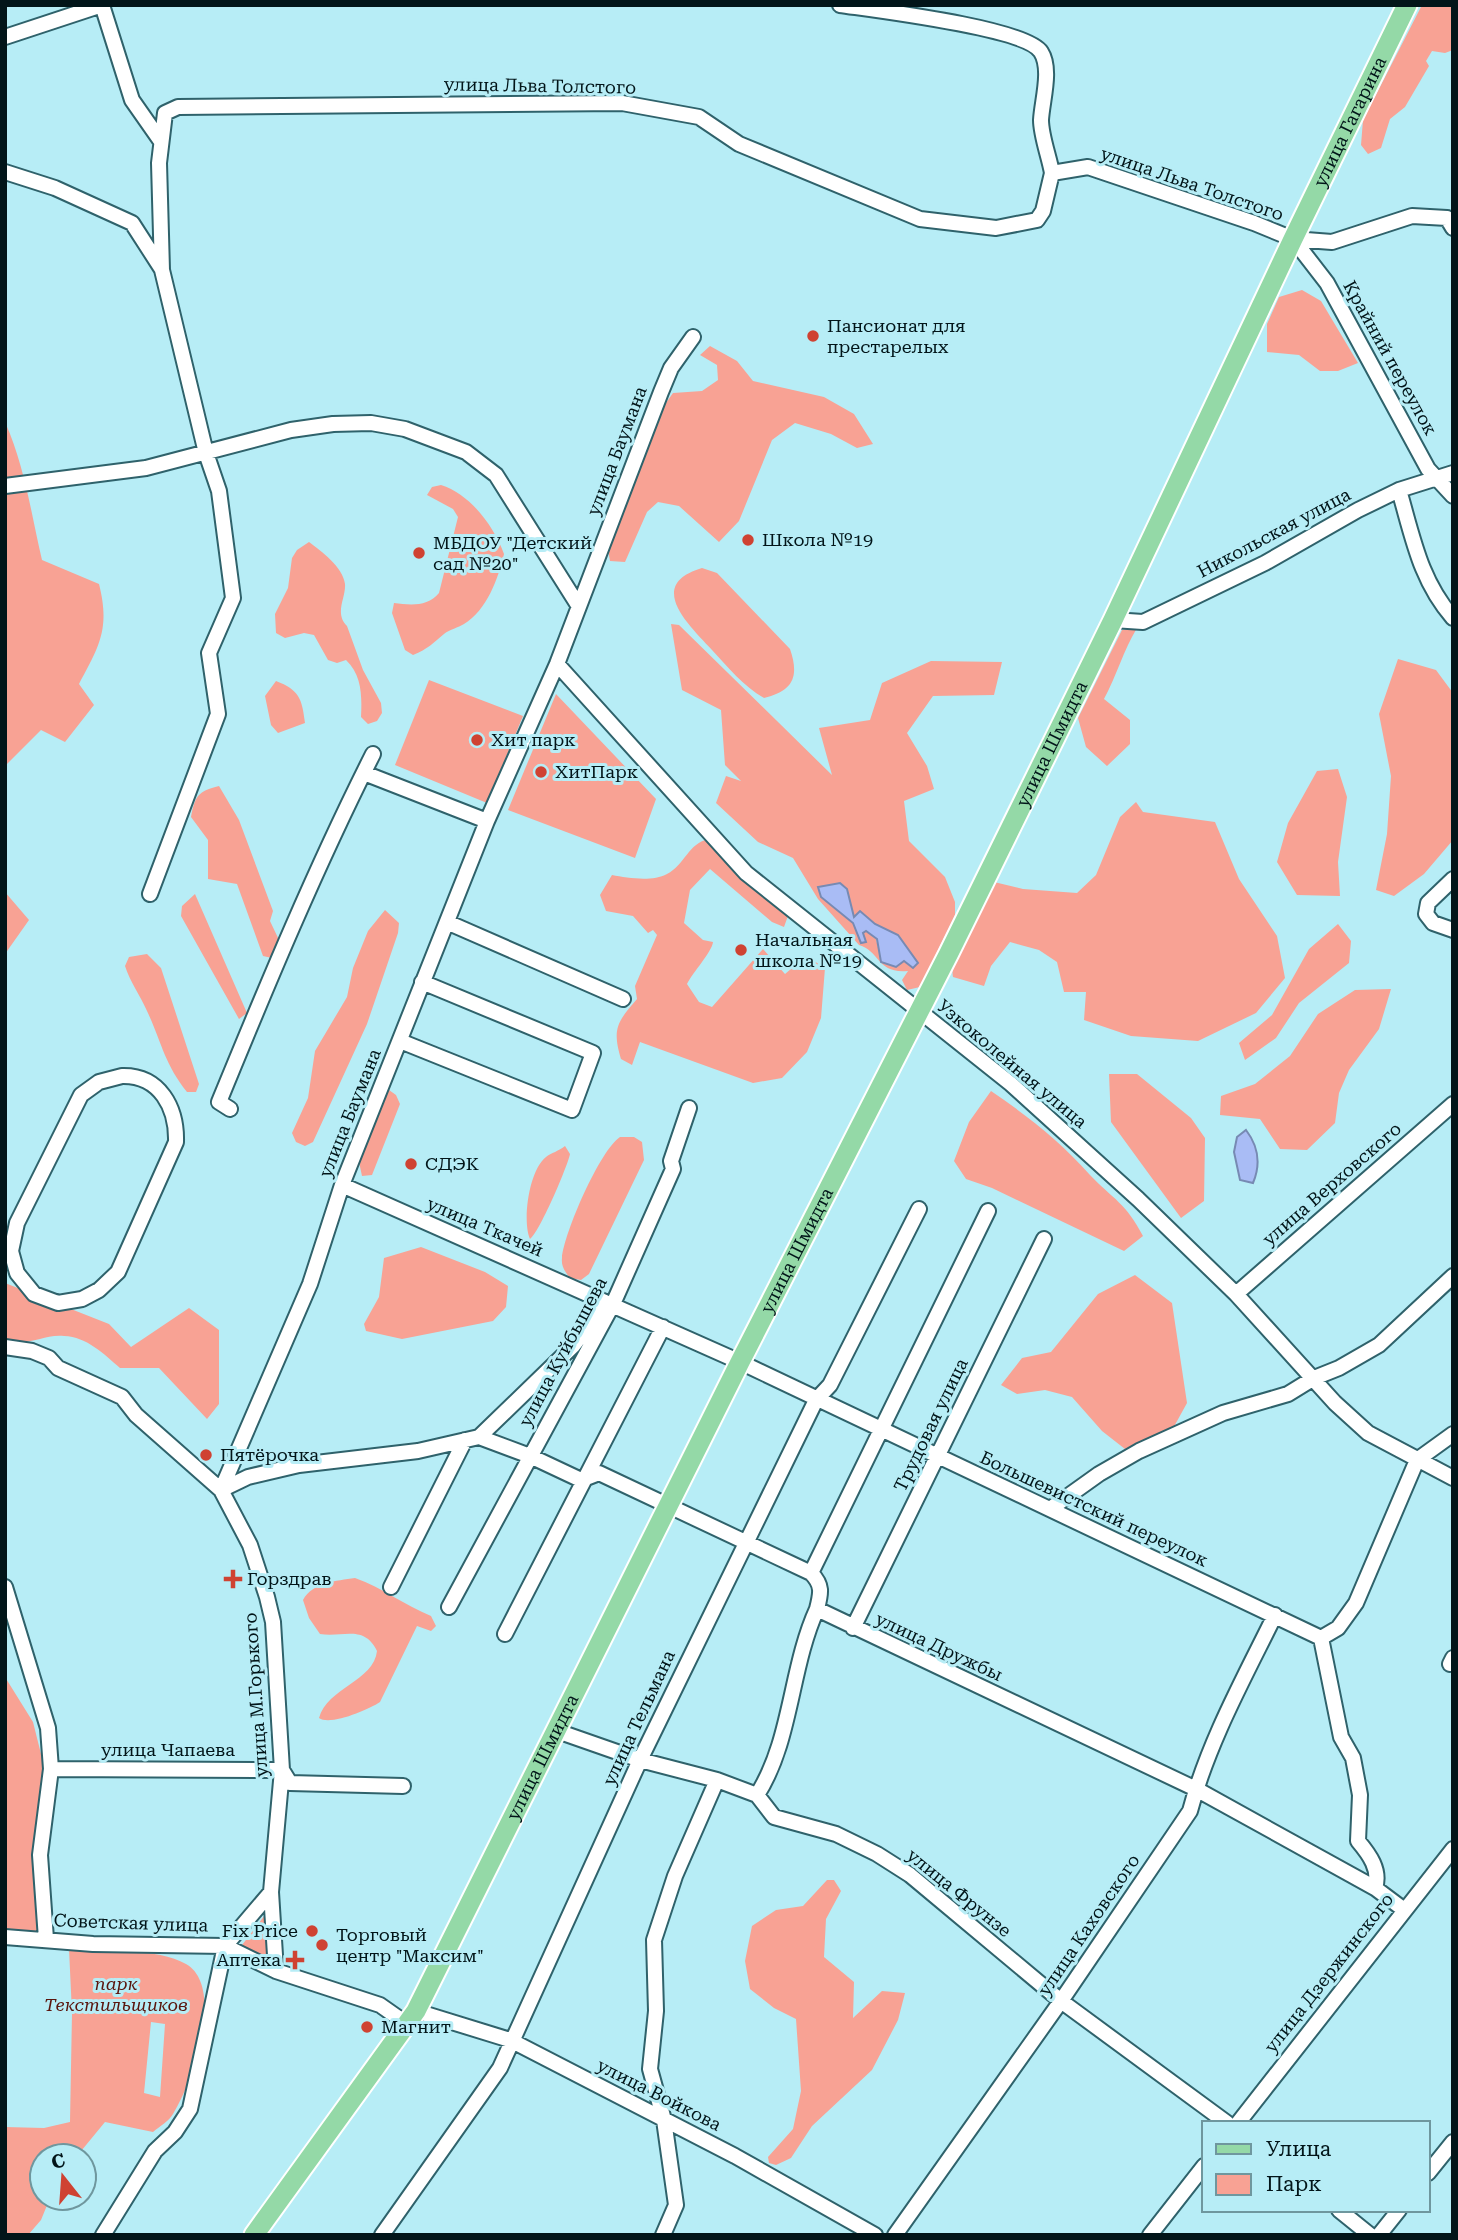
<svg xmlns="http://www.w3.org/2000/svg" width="1458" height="2240" viewBox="0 0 1458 2240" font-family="'Roboto Serif',serif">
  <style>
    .green { fill: #f8a294; fill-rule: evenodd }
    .water { fill: #a9bcf5; stroke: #778ab3; stroke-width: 2 }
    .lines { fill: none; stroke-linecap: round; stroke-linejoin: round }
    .minor-casing { stroke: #2f626b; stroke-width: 18 }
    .major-casing { stroke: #fff; stroke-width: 23 }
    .minor { stroke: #fff; stroke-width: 14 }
    .major { stroke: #94d9a7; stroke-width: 19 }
    .poi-dot { fill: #cf4232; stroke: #b7edf6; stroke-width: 2.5 }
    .labels { text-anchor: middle; stroke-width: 6; stroke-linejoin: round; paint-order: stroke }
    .street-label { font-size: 18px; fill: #021519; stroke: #b7edf6 }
    .poi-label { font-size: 18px; fill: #021519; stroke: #b7edf6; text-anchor: start }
    .park-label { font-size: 18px; font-style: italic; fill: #5a150d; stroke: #b7edf6 }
  </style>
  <rect width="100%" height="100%" fill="#b7edf6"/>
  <path class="green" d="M1422,5H1453V50L1445,53L1432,51L1426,61L1429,66L1405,107L1390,119L1381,148L1368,154L1361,145L1363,120Z
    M1302,290L1321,301L1358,363L1338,371H1320L1299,355L1267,352V324L1279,297Z
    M710,346L737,361L753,381L824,397L854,414L873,444L857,448L831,434L795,423L772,440L739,521L719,542L679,506L658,502L647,512L625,562L610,561L608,550L658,414L673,393L702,391L718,380L717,365L700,355Z
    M5,422C25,467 31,513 42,560L99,584C110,628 100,645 79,684L94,705L65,742L41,730L5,766Z
    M441,485C470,494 494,526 504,554C498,579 487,610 464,624C458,628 450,629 444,634C433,643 428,649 413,655L405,650L392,613L394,603C410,605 428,607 439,593L458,517L453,509L427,495L432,487Z
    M309,542C321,551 343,567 345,584C346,598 334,613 347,626L363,670L381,703L382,713L377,721L368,724L361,717C362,696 362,675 346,660L337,663L328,660L314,635L304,633L285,638L276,633L275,614L288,588L292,558L297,550Z
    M702,568L717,573L790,649C800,678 792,691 764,698C743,686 728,667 712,650C689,625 645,585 702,568Z
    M671,624L679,625L832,775L819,728L870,720L882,683L931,661L1002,662L994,695L933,696L907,733L927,766L934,789L904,801L909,841L945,877L955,902V915L920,987L907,990L902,980L908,971C877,974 880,951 859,945L818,899L793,858L758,842L716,803L726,776L741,781L725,765L721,710L682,690ZM821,897L848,898L854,918L860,911L875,924L911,967L903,961L880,956L876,939L866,931L863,932L861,943L853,923Z
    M1137,628C1123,651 1117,675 1104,699L1130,720V744L1107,766L1086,747L1078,718L1122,630Z
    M1398,659L1436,670L1453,693V840L1424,874L1394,896L1376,890L1387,834L1391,776L1379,714Z
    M429,680L523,716L487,803L395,765Z
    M276,681C299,690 302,698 305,723L278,733L271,725L265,696Z
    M556,694L656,799L635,858L508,810Z
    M1338,769L1347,797L1338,862L1340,896L1297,895L1277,862L1288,823L1317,771Z
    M219,786L239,820L273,911L270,921L279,940L272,958L263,956L237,884L208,879V840L191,817C195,796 198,791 219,786Z
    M1136,802L1143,812L1215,822L1239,879L1277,936L1285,978L1256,1013L1198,1041L1131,1036L1084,1020L1086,992H1064L1057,962L1039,950L1010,942L991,966L984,986L953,977C948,955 983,903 994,882L1023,889L1077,893L1096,875L1120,817Z
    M709,839L789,913L784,927L772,922L710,869L690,890L684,923L703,940L713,942C712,952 693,972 687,984L699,1002L712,1007L763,949L785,974L806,956L825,968L821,1018L807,1052L782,1078L753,1083L640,1042L632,1065L621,1059C612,1029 617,1022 637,999L635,986L657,935L653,930L648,933L633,916L606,911L600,895L612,875C628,878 652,882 667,874C685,865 688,843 709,839Z
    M5,892L29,920L5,954Z
    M195,894L247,1013L239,1019L181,916L182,906Z
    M385,910L399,923L398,933L367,1024L313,1142L305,1146L296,1142L292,1133L308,1098L315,1051L347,997L353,968L368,931Z
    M1338,924L1351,941L1349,963L1299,1003L1276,1038L1245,1060L1239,1043L1272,1015L1309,949Z
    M147,954L161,968L199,1084L196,1092H187C164,1063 162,1043 147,1011C140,995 130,982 125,966L129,957Z
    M1391,989L1379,1029L1349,1070L1339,1093L1335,1123L1307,1150L1280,1149L1260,1119L1220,1115L1221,1096L1255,1084L1290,1056L1318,1014L1355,990Z
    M1109,1074H1137L1191,1118L1205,1138L1204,1201L1181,1218L1111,1122Z
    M389,1090L396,1095L400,1104L372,1175L362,1176L359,1162Z
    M991,1091C1029,1117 1060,1141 1090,1175C1113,1199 1126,1203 1143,1236L1124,1251L992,1188L966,1179L954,1161L969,1122Z
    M620,1137H634L642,1142L644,1160L589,1274L581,1280L570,1278C565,1272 561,1266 562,1258C564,1233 600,1150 620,1137Z
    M565,1146L570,1154C567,1168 539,1233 530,1239C522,1221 529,1170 546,1157C551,1153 559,1151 565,1146Z
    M421,1247L485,1272L508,1286L506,1307L493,1321L402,1339L366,1331L364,1324L379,1297L384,1258Z
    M1135,1275L1172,1303L1187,1403L1171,1432L1125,1449L1102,1431L1072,1397L1045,1390L1017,1394L1001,1385L1022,1358L1051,1352L1098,1294Z
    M5,1283L109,1324L131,1347L189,1308L219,1330V1404L207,1419L159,1368H120C104,1354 87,1337 64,1336C42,1334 32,1347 5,1340Z
    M355,1578C383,1588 404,1605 431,1616L436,1626L431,1631L417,1626L380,1702C368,1710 330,1726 319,1718C327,1688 374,1681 377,1651C364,1624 342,1638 320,1634L309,1618L303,1600C313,1582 336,1581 355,1578Z
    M5,1677L33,1722L45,1770L33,1852L39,1933L5,1930Z
    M827,1880H834L841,1891L826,1919L824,1957L854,1982L853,2018L882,1991L905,1993L898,2020L872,2070L812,2126L791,2158L776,2165L769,2163L768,2157L793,2129L801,2091L796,2019L774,2008L750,1989L745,1961L752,1926L776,1910L803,1906Z
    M268,1911L269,1959L239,1949Z
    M69,1949C101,1950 158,1948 186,1964C226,1987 192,2084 173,2114C169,2121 160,2126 153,2132L105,2122L77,2156H42V2198H50L41,2220L28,2235H8L5,2230V2127L44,2128L70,2122L72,2013ZM151,2022L165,2024L160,2097L144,2093Z"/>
  <path class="water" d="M840,883L847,889L854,917L860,911L875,924L898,935L918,963L913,968L904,961L896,967L881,962L877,939L866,931L863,933L866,942L861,943L853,923L821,897L818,887Z
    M1246,1130C1259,1147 1261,1164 1253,1183L1240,1180L1234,1152L1237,1137Z"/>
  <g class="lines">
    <g class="minor-casing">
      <path id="minor" d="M102,5L132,100L160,140
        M840,5C874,10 1026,28 1041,52C1052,69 1042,101 1041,120C1041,136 1049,156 1052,173
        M5,37L102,5
        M5,172L55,188L132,223L161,268
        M1293,239L1327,283L1428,469L1453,496
        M5,486L146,468L291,430L333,424L371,423L405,429L466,452L496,475L578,605
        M1399,490C1413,538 1420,580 1453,618
        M1113,620L1143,622L1265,563L1358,510L1399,490L1453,473
        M557,664L746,873L1011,1084L1138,1199L1236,1294L1335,1403L1368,1433L1453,1478
        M364,773L487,821
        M1453,879L1428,903L1426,914L1433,923L1453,930
        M150,894L218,714L209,653L233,598L219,491L206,453L162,270L159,163L165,113L178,107L622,103L699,117L739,144L920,219L996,228L1037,220L1043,211L1052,173L1088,167L1254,223L1293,239L1332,242L1412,216L1447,218L1453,228
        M449,923L623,999
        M400,1041L572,1110L593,1053L422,982
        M122,1076C160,1075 177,1108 176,1142L118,1272L99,1290L82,1299L58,1303L34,1294L17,1273L11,1251L17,1223L81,1095L99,1082Z
        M230,1109L219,1102C267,985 316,867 373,754
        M342,1185L740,1362L1321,1638L1341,1737L1353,1758L1360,1795L1358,1841C1369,1854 1381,1870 1375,1888
        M1236,1294L1453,1104
        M5,1347L32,1351L49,1358L58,1368L122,1397L136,1415L221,1490L250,1545L267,1597L273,1622L282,1770L271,1892L225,1946L190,2109L175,2132L155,2151L103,2235
        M479,1437L530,1456L581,1480L599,1473L811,1573C823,1585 821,1593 817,1609L1196,1789L1375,1888L1403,1909
        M221,1490L310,1284L342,1185L487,821L557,664L661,392L671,368L693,337
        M221,1490L248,1477L299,1465L418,1451L479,1437L573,1346L600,1311
        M1050,1509L1099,1474L1139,1451L1223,1413L1288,1394L1314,1378L1339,1368L1379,1345L1453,1276
        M811,1573L988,1211
        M5,1587L48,1728L51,1769L40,1855L46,1939
        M391,1587L465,1440
        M449,1607L613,1304L673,1169L671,1161L689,1108
        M853,1628L1044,1239
        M505,1634L663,1327
        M1321,1638L1338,1628L1356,1603L1417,1460L1453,1434
        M1450,1664L1453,1658
        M557,1731L640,1760L717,1780L757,1795L774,1817L836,1834L877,1854L910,1875L1061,2001L1227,2123
        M51,1769L282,1770L290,1783L403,1786
        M757,1795C792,1740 790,1668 817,1609
        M271,1892L276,1971
        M5,1937L93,1944L225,1946L276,1971L380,2005L407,2024
        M416,2011L510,2040L735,2156L875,2235
        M1238,2123L1453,1849
        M1428,2173L1453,2142
        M1339,2210L1370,2235
        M382,2235L500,2068L640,1760L816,1400L830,1385L919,1209
        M663,2235L676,2205L664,2120L650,2069L656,2011L654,1940L675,1876L717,1780
        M895,2235L1061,2001L1190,1811C1208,1743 1244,1678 1275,1615
        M1150,2235L1204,2166
        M1379,2235L1399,2210"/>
    </g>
    <g class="major-casing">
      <g id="major">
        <path id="s1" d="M254,2235L416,2011L740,1362L949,953L1113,620L1293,239L1407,5"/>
      </g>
    </g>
    <use href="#minor" class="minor"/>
    <use href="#major" class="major"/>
  </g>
  <g class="poi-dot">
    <circle cx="813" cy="336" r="7"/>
    <circle cx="748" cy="540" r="7"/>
    <circle cx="419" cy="553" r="7"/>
    <circle cx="477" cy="740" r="7"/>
    <circle cx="541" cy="772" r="7"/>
    <circle cx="741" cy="950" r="7"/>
    <circle cx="411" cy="1164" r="7"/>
    <circle cx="206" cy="1455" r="7"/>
    <path d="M229.5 1568.5h7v7h7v7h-7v7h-7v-7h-7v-7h7z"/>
    <circle cx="312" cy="1931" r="7"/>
    <circle cx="322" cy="1945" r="7"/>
    <path d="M291.5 1949.5h7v7h7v7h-7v7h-7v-7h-7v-7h7z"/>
    <circle cx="367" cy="2027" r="7"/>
  </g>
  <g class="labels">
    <g class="street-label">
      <text transform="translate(540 86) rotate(1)" y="6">улица Льва Толстого</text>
      <text dy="6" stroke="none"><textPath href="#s1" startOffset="2384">улица Гагарина</textPath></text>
      <text transform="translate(1192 184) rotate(19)" y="6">улица Льва Толстого</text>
      <text transform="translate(1390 358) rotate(61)" y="6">Крайний переулок</text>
      <text transform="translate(617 451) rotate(-69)" y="6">улица Баумана</text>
      <text transform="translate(1274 533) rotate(-28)" y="6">Никольская улица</text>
      <text dy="6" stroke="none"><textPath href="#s1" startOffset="1694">улица Шмидта</textPath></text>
      <text transform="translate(1012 1064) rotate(40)" y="6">Узкоколейная улица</text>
      <text transform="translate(350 1113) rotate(-68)" y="6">улица Баумана</text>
      <text transform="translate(1332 1184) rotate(-41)" y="6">улица Верховского</text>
      <text transform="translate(485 1227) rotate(23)" y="6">улица Ткачей</text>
      <text dy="6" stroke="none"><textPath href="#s1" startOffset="1127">улица Шмидта</textPath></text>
      <text transform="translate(563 1352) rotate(-62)" y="6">улица Куйбышева</text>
      <text transform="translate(931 1425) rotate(-64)" y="6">Трудовая улица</text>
      <text transform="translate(1094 1509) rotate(25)" y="6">Большевистский переулок</text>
      <text transform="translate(939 1647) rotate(25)" y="6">улица Дружбы</text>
      <text transform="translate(256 1695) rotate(-94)" y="6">улица М.Горького</text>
      <text transform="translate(639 1718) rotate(-65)" y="6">улица Тельмана</text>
      <text x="168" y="1756">улица Чапаева</text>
      <text dy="6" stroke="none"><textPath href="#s1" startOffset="560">улица Шмидта</textPath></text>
      <text transform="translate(959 1893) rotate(39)" y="6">улица Фрунзе</text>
      <text transform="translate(131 1923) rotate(2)" y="6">Советская улица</text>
      <text transform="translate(1089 1925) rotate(-56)" y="6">улица Каховского</text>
      <text transform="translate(1329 1973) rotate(-52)" y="6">улица Дзержинского</text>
      <text transform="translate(659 2095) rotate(27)" y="6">улица Войкова</text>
    </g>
    <g class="poi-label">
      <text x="827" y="332">Пансионат для<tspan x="827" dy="21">престарелых</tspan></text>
      <text x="762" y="546">Школа №19</text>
      <text x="433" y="549">МБДОУ "Детский<tspan x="433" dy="21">сад №20"</tspan></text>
      <text x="491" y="746">Хит парк</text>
      <text x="555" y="778">ХитПарк</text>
      <text x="755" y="946">Начальная<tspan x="755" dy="21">школа №19</tspan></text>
      <text x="425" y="1170">СДЭК</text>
      <text x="220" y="1461">Пятёрочка</text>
      <text x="247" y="1585">Горздрав</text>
      <text x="298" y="1937" text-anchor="end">Fix Price</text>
      <text x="336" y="1941">Торговый<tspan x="336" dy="21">центр "Максим"</tspan></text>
      <text x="281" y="1966" text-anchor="end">Аптека</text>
      <text x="381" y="2033">Магнит</text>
    </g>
    <g class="park-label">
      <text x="116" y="1990">парк<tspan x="116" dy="21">Текстильщиков</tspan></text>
    </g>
  </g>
  <rect width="1458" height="2240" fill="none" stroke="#021519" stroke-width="14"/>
  <rect x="1202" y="2121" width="228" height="91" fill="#b7edf6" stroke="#6f979e" stroke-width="2"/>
  <rect x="1216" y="2144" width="35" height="10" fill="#94d9a7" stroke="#6f979e" stroke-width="2"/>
  <text x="1266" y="2156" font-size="21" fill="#021519">Улица</text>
  <rect x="1216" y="2174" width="35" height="21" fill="#f8a294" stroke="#6f979e" stroke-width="2"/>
  <text x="1266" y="2191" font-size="21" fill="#021519">Парк</text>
  <g transform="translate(63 2177) rotate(343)"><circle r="33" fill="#b7edf6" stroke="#6f979e" stroke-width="2"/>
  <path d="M0-5L12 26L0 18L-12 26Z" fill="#cf4232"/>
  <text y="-10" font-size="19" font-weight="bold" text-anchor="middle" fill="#021519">С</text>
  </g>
</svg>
